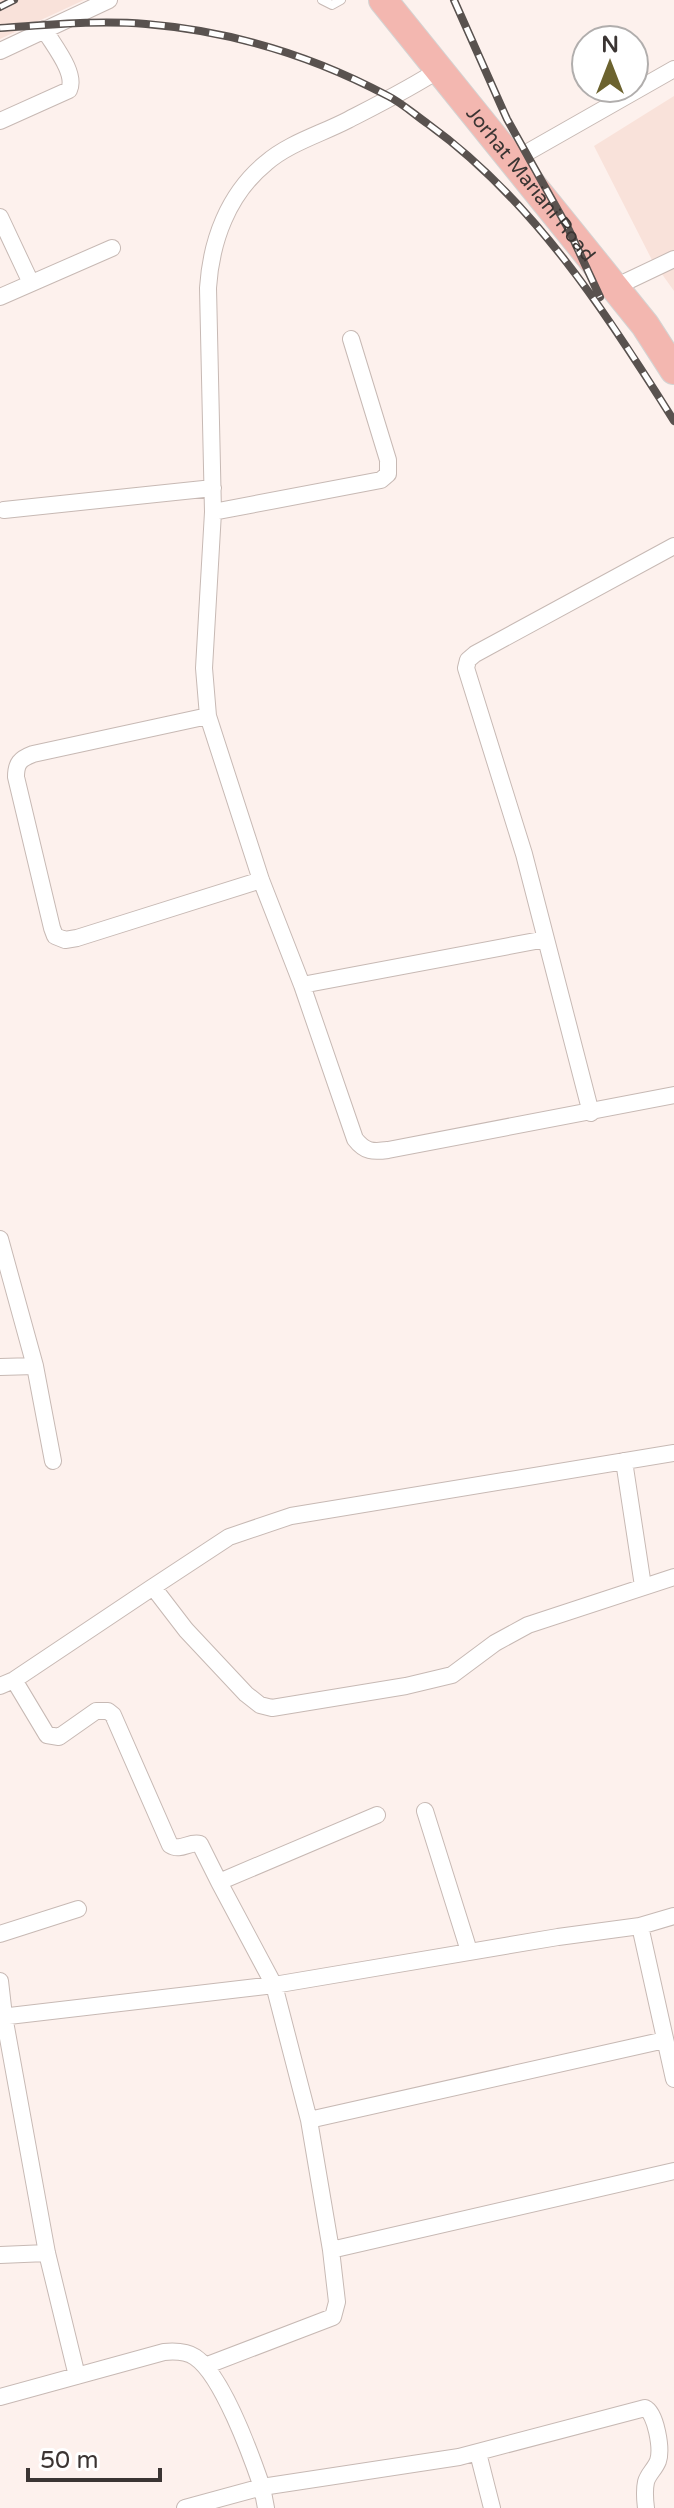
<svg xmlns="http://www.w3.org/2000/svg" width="674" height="2508" viewBox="0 0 674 2508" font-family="'Varela Round',sans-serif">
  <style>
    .built { fill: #f9e2da }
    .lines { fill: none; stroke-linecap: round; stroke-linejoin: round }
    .service-casing { stroke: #c7b9b4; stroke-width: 10 }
    .minor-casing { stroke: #c7b9b4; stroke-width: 18 }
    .trunk-casing { stroke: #d4d3d2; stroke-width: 30 }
    .service { stroke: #fff; stroke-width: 8 }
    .minor { stroke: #fff; stroke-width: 16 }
    .trunk { stroke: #f3b7b0; stroke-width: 28 }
    .rail-casing { stroke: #59524f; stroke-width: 8 }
    .rail { stroke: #fff; stroke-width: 5; stroke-dasharray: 15; stroke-linecap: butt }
    .labels { text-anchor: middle; stroke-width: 6; stroke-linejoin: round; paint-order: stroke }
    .street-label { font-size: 20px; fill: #3b3533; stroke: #fff }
  </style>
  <rect width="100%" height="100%" fill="#fdf1ed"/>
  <path class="built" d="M0,0H84L0,39Z
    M674,96V291L652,260L594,146Z"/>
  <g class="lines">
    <g class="service-casing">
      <path id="service" d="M322,0L332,5L341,0"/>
    </g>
    <g class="minor-casing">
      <path id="minor" d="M0,51L109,0
        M440,69C411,88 379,104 348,120C321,134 289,143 266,163C228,194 211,241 208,288L213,512L204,668L208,716L261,880L302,985L355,1139C365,1152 373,1152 388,1150L674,1095
        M0,121L69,90C77,73 53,45 44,29
        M514,160L674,69
        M0,217L31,283
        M615,287L674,259
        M0,297L112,248
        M4,510L213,488
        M213,512L381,480L388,474V460L351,339
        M208,716L33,754C20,759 16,763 16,777L52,928L55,936L65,940L77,938L261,880
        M302,985L546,939
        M591,1113L524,854L466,668L468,660L475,654L674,546
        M0,1239L35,1366L53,1461
        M0,1367L35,1366
        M624,1461L643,1586
        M153,1587L229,1537L291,1516L674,1453
        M14,1680L47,1735L59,1737L96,1711H108L113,1715L170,1845C181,1852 189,1841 200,1844L219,1882L377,1815
        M0,1686L14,1680L153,1587L186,1630L246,1694L260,1705L272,1708L406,1686L452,1675L495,1643L528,1625L674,1577
        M425,1811L469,1951
        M219,1882L274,1985L309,2120L331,2250
        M640,1926L674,2079
        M0,1934L78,1909
        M0,1981L4,2016L47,2253L77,2376
        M0,2017L274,1985L558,1937L640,1926L674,1916
        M309,2120L665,2040
        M0,2255L47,2253
        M205,2366L333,2317L337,2302L331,2250L674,2171
        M0,2397L164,2352C175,2351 186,2351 195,2357C222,2375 251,2455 262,2487L459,2457L645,2408C656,2413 662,2449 658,2461C655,2469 648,2474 646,2482C644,2491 645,2500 646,2508
        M478,2453L492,2508
        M185,2508L262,2487L266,2508"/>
    </g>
    <g class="trunk-casing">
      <g id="trunk">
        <path id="s1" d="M383,0L645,325L674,370"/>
      </g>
    </g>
    <use href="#service" class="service"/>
    <use href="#minor" class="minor"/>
    <use href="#trunk" class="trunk"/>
    <g class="rail-casing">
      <path id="rail" d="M454,0L507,119L569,230L600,297
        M0,7L14,0
        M0,28C48,25 97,20 146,24C230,31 313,56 388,96C402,103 415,115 428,124C533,200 606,312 674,421"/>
    </g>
    <use href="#rail" class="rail"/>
  </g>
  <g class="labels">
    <g class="street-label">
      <text dy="7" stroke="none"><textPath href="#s1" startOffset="236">Jorhat Mariani Road</textPath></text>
    </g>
  </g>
  <g transform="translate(610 64)"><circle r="38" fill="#ffffff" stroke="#b1aead" stroke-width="2"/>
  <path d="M0-6L14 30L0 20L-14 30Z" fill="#6c632f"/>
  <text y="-12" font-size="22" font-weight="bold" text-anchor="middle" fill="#3b3533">N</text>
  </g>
  <path d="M28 2468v12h132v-12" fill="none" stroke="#3b3533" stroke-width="4"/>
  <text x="40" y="2468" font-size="24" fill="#3b3533" stroke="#ffffff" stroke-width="6" paint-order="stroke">50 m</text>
</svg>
